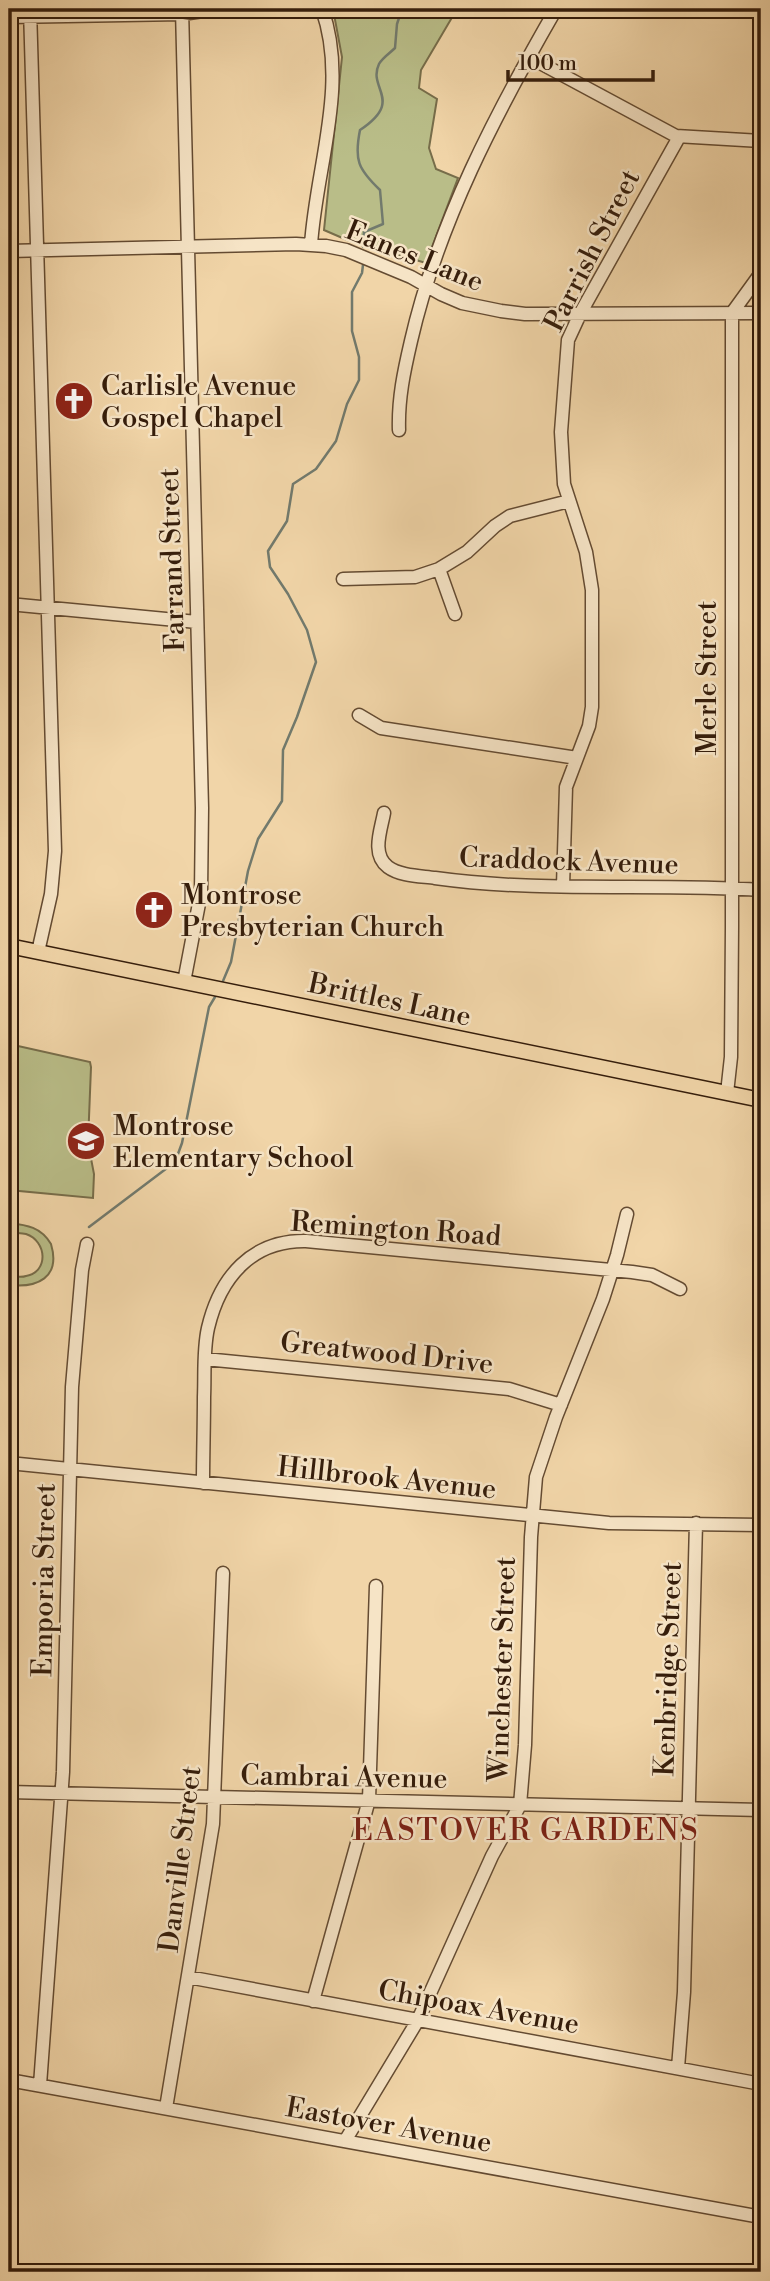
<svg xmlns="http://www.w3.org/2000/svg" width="770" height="2281" viewBox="0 0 770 2281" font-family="'Libre Bodoni',serif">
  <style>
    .green { fill: #b9bd88; stroke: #776d4a; stroke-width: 2 }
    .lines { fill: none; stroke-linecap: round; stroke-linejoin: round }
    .stream { stroke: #727a6d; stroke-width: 2.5 }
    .minor-casing { stroke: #644b32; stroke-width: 15 }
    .major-casing { stroke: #351d0b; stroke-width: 17 }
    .minor { stroke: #f6e4c6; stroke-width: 12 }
    .major { stroke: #f1d5a8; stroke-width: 14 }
    .labels { text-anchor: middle; stroke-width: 5; stroke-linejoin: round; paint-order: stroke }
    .street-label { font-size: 28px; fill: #351d0b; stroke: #f6e4c6 }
    .poi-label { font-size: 28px; fill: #351d0b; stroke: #f6e4c6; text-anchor: start }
    .neighbourhood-label { font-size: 30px; letter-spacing: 2px; fill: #7a1f14; stroke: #f6e4c6 }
  </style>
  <rect width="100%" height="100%" fill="#f1d5a8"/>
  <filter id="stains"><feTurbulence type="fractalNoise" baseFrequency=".00286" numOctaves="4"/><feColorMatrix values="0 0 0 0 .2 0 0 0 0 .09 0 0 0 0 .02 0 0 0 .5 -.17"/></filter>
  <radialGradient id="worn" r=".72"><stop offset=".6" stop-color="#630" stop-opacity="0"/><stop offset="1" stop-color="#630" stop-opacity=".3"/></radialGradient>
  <path class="green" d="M333,9H457L421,70L419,88L437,99L429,148L436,169L458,178L426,263L347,240L324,230L342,57Z
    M9,1044L90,1062L91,1067L88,1143L94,1174L93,1198L9,1190Z
    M9,1223C27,1225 41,1227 51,1244C61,1278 37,1288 9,1285V1276C14,1276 21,1278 26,1276C49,1272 47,1241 26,1234C21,1233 14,1233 9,1232Z"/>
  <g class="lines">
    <path class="stream" d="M363,247L364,232L383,224L380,190C358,169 354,160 360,130C405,100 367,89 379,64C382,58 390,53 395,48L397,24L402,9
      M223,981L231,962L248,871L258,839L282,801L283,750L297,717L316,662L307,630L288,594L270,567L268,551L287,521L293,484L316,469L336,441L347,404L359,380V357L352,331V292L362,273L363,265
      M89,1227L175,1162L182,1143L209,1007L215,997"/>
    <g class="minor-casing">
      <path id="minor" d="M30,9L55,851L51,894L38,952
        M182,9L202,808L201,893L184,982
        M9,17L182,14L217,9
        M529,57L676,136L761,141
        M311,245C316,167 349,85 322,9
        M9,251L296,244L326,246L346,250L411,277L441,294L462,303L501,311L525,314L761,313
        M399,430C398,399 404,371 411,341C438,223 496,113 556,9
        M439,569L455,614
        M343,579L415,577L439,569L467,552L495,526L510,516L569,501
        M9,604L197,622
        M359,715L381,728L577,758
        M384,813C381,830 371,854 388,867C400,876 421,876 435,878C543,893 653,883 761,890
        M563,886L566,787L589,726L592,707V590L586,552L564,484L561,432L568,340L580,314L679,137
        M727,1093L731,1057L732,927V313L761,273
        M205,1359L509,1389L561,1405
        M9,1463L609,1523L761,1525
        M203,1483C203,1454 204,1426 204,1397C205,1375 203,1350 208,1328C220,1277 252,1240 306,1241L632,1272L652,1275L680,1289
        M9,1792L761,1810
        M188,1977L761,2084
        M313,2001L369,1800L376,1586
        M678,2068L684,1992L696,1523
        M9,2080L761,2217
        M40,2085L63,1772L72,1387L82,1270L87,1244
        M166,2108L213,1824L223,1573
        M345,2141L418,2020L492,1856L520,1805L525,1745L531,1537L536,1477L556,1417L603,1299L617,1255L627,1214"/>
    </g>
    <g class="major-casing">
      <path id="major" d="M9,946L761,1100"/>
    </g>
    <use href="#minor" class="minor"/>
    <use href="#major" class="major"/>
  </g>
  <defs>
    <g id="church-disc" transform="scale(2.0125)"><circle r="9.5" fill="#8f2418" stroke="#f6e4c6"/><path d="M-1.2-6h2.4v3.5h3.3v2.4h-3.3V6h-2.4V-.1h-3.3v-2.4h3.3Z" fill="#fff"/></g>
    <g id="school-disc" transform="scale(2.0125)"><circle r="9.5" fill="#8f2418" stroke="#f6e4c6"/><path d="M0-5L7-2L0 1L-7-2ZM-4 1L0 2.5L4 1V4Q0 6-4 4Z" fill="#fff"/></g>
  </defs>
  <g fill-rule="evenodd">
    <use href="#church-disc" x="74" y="401"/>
    <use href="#church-disc" x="154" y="910"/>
    <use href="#school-disc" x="86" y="1141"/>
  </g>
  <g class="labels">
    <g class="street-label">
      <text transform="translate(591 250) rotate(-63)" y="10">Parrish Street</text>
      <text transform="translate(415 255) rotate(22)" y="10">Eanes Lane</text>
      <text transform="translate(171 560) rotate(-92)" y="10">Farrand Street</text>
      <text transform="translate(706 678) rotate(-90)" y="10">Merle Street</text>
      <text transform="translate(569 860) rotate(2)" y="10">Craddock Avenue</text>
      <text transform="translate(390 999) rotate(12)" y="10">Brittles Lane</text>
      <text transform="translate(396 1228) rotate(4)" y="10">Remington Road</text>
      <text transform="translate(387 1352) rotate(6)" y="10">Greatwood Drive</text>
      <text transform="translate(387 1477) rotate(6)" y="10">Hillbrook Avenue</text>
      <text transform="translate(43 1580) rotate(-89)" y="10">Emporia Street</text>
      <text transform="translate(501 1669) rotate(-88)" y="10">Winchester Street</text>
      <text transform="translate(667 1669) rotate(-88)" y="10">Kenbridge Street</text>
      <text transform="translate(344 1776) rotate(1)" y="10">Cambrai Avenue</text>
      <text transform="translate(179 1859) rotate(-83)" y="10">Danville Street</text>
      <text transform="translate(479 2006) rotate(10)" y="10">Chipoax Avenue</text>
      <text transform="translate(389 2124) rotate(10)" y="10">Eastover Avenue</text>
    </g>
    <g class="poi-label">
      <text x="101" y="395">Carlisle Avenue<tspan x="101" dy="32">Gospel Chapel</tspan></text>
      <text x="181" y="904">Montrose<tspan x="181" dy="32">Presbyterian Church</tspan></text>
      <text x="113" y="1135">Montrose<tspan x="113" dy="32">Elementary School</tspan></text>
    </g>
    <g class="neighbourhood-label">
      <text x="526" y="1840">EASTOVER GARDENS</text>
    </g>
  </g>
  <rect width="770" height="2281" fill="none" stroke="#f1d5a8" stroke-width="35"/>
  <rect x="10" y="10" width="749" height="2260" fill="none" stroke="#351d0b" stroke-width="3.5"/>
  <rect x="18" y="18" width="735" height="2246" fill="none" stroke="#351d0b" stroke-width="2"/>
  <path d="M508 70v10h145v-10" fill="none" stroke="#351d0b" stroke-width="3.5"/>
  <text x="518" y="70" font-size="21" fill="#351d0b" stroke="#f6e4c6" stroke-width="5" paint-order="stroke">100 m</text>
  <rect width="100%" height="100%" filter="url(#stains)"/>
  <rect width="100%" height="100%" fill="url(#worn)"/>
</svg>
